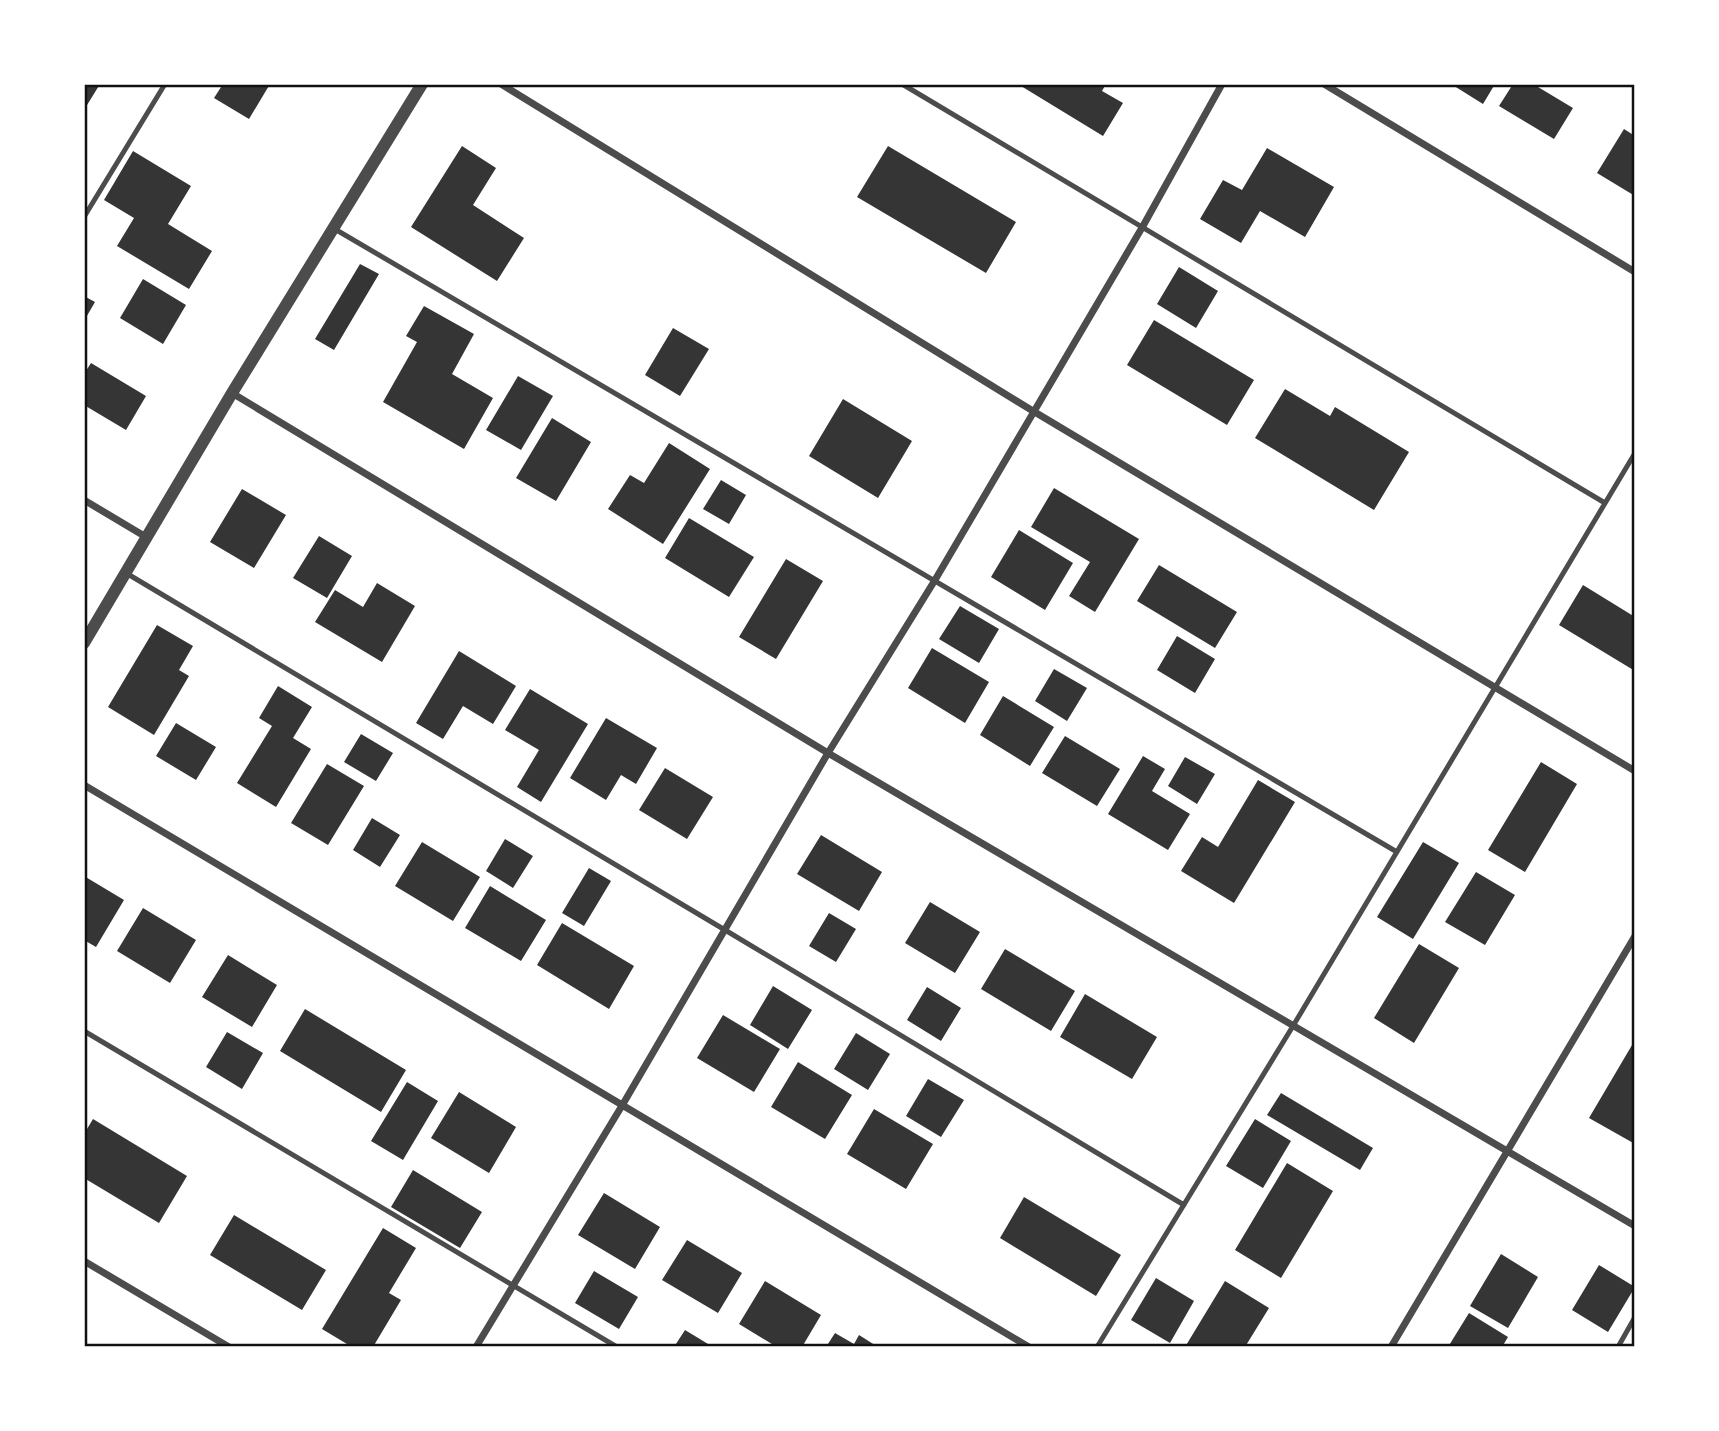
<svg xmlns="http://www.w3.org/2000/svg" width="1719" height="1431" viewBox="0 0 1719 1431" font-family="'Nunito Sans',sans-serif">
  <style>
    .building { fill: #353535 }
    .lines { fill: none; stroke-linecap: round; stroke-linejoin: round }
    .service { stroke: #4c4c4c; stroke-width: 5 }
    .minor { stroke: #4c4c4c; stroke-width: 7 }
    .tertiary { stroke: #4c4c4c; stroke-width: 12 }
    .neatline { fill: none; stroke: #111; stroke-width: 2.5 }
  </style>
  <rect width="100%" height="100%" fill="#fff"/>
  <path class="building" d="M84,84H100L84,110Z
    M223,84H270L249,119L214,98Z
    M1023,84H1106L1102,91L1123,103L1103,136L1021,86Z
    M1451,84H1495L1483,104Z
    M1513,84H1533L1573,108L1554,139L1499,106Z
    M1624,129L1635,136V196L1597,173Z
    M462,146L496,168L473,205L524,238L497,281L411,227Z
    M888,146L1016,222L986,273L857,197Z
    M1267,148L1334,187L1305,237L1260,211L1241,243L1200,219L1223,180L1242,190Z
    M133,151L191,186L168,224L212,251L189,289L117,246L134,218L104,200Z
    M360,264L379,274L334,350L315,339Z
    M1179,267L1218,291L1196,328L1157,304Z
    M143,279L186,305L163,344L120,318Z
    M84,296L95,302L84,321Z
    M424,306L474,334L452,374L493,398L464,449L383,402L417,342L406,336Z
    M1154,320L1254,380L1227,425L1127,365Z
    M673,328L709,349L680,396L645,375Z
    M91,363L146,396L126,430L84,405V374Z
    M518,376L553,396L521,450L486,430Z
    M1285,389L1330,416L1335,407L1409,452L1374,510L1255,438Z
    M843,399L912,441L878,498L809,456Z
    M552,418L591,442L556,501L516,478Z
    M669,443L710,469L663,544L608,509L630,475L644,483Z
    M721,480L746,495L729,524L703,509Z
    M1054,488L1139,539L1095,612L1069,596L1090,562L1031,527Z
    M242,489L286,515L254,568L210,542Z
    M689,518L754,557L729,597L665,558Z
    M1019,530L1073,563L1045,610L991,577Z
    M319,536L352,556L327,598L293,578Z
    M786,559L823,581L776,659L739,637Z
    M1159,565L1237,612L1215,648L1137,601Z
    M377,583L415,606L382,662L315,622L335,590L363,607Z
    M1583,585L1635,617V671L1559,625Z
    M960,606L999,629L979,663L939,639Z
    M157,625L193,646L179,670L189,676L154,735L108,707Z
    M1177,636L1215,659L1195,693L1157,670Z
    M932,648L989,682L965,723L908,688Z
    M459,651L516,686L493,724L463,706L443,739L416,723Z
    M1054,669L1087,688L1067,721L1035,701Z
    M278,686L312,707L293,738L311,749L276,807L237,783L272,726L259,718Z
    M530,689L588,724L541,802L517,787L539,750L505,730Z
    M1003,696L1054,727L1030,766L980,735Z
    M606,718L657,748L636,784L621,775L606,800L570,778Z
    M176,723L216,747L196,780L156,756Z
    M361,734L393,753L376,781L344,762Z
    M1065,736L1120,769L1097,806L1042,773Z
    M1143,756L1165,769L1152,791L1190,814L1168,850L1108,814Z
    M1185,757L1215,774L1197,804L1168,786Z
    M1541,762L1577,784L1525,872L1488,850Z
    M327,764L364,786L328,845L291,823Z
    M665,768L713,797L687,839L639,810Z
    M1258,780L1295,802L1234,903L1181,871L1202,837L1218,847Z
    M372,818L400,835L380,867L353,850Z
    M821,835L882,872L859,911L797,874Z
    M505,839L533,856L513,888L486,871Z
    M422,842L480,877L453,921L395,886Z
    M1423,842L1459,863L1413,939L1377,917Z
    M589,868L611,881L584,926L562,913Z
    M1476,872L1515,895L1485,945L1445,922Z
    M84,876L124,900L96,947L84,940Z
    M490,886L546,920L521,961L465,928Z
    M930,902L980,932L955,973L905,943Z
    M143,908L196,940L170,983L117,951Z
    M829,913L856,929L836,962L809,946Z
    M562,923L634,966L609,1009L537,965Z
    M1419,944L1459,968L1414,1043L1374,1018Z
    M1005,949L1075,991L1051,1031L981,989Z
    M228,955L277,985L252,1027L202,997Z
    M773,986L812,1010L788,1049L750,1025Z
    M927,987L961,1008L941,1041L907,1020Z
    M1085,994L1157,1037L1132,1079L1060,1037Z
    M305,1009L406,1070L381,1112L280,1051Z
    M723,1015L780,1049L754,1092L697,1058Z
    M227,1032L263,1053L242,1089L206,1067Z
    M856,1033L890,1054L868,1090L834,1069Z
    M1635,1040V1144L1589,1118Z
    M798,1062L852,1095L825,1139L771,1107Z
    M928,1079L964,1100L941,1137L906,1116Z
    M407,1082L438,1101L403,1160L371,1141Z
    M459,1092L516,1127L489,1173L431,1138Z
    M1281,1093L1373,1148L1360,1170L1267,1115Z
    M874,1109L933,1144L906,1189L847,1154Z
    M93,1119L187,1176L159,1223L84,1178V1134Z
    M1255,1119L1291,1141L1263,1188L1226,1166Z
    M1287,1163L1333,1191L1281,1278L1235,1250Z
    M413,1170L482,1212L460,1248L391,1207Z
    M604,1193L660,1227L635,1269L578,1235Z
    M1024,1197L1121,1255L1096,1296L1000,1238Z
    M234,1215L326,1270L302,1310L210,1255Z
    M383,1228L416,1248L389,1293L401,1300L373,1347H352L322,1329Z
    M687,1240L742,1273L718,1313L662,1280Z
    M1501,1254L1538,1277L1508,1328L1470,1306Z
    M1599,1265L1635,1287L1608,1332L1572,1310Z
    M594,1271L638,1297L619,1329L575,1303Z
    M1156,1278L1194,1301L1170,1343L1131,1320Z
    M765,1281L821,1315L802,1347H777L739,1324Z
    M1225,1281L1269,1308L1245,1347H1185Z
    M1469,1313L1508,1337L1502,1347H1448Z
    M685,1330L713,1347H674Z
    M835,1333L854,1344L859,1335L878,1347H826Z"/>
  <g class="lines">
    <path class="service" d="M902,84L1605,503
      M84,217L165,84
      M333,228L1397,852
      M126,573L725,930L1184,1205
      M84,1031L617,1347
      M1097,1347L1293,1026L1635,453
      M1618,1347L1635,1317"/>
    <path class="minor" d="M501,84L1033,411L1635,771
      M1324,84L1635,272
      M232,393L828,753L1635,1226
      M84,500L146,537
      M84,785L1029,1347
      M84,1261L229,1347
      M476,1347L623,1104L828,753L935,580L1143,226L1222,84
      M1391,1347L1635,936"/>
    <path class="tertiary" d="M84,643L232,393L422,84"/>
  </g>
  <rect width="1719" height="1431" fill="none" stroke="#ffffff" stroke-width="172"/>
  <rect x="86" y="86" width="1547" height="1259" class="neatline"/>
</svg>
